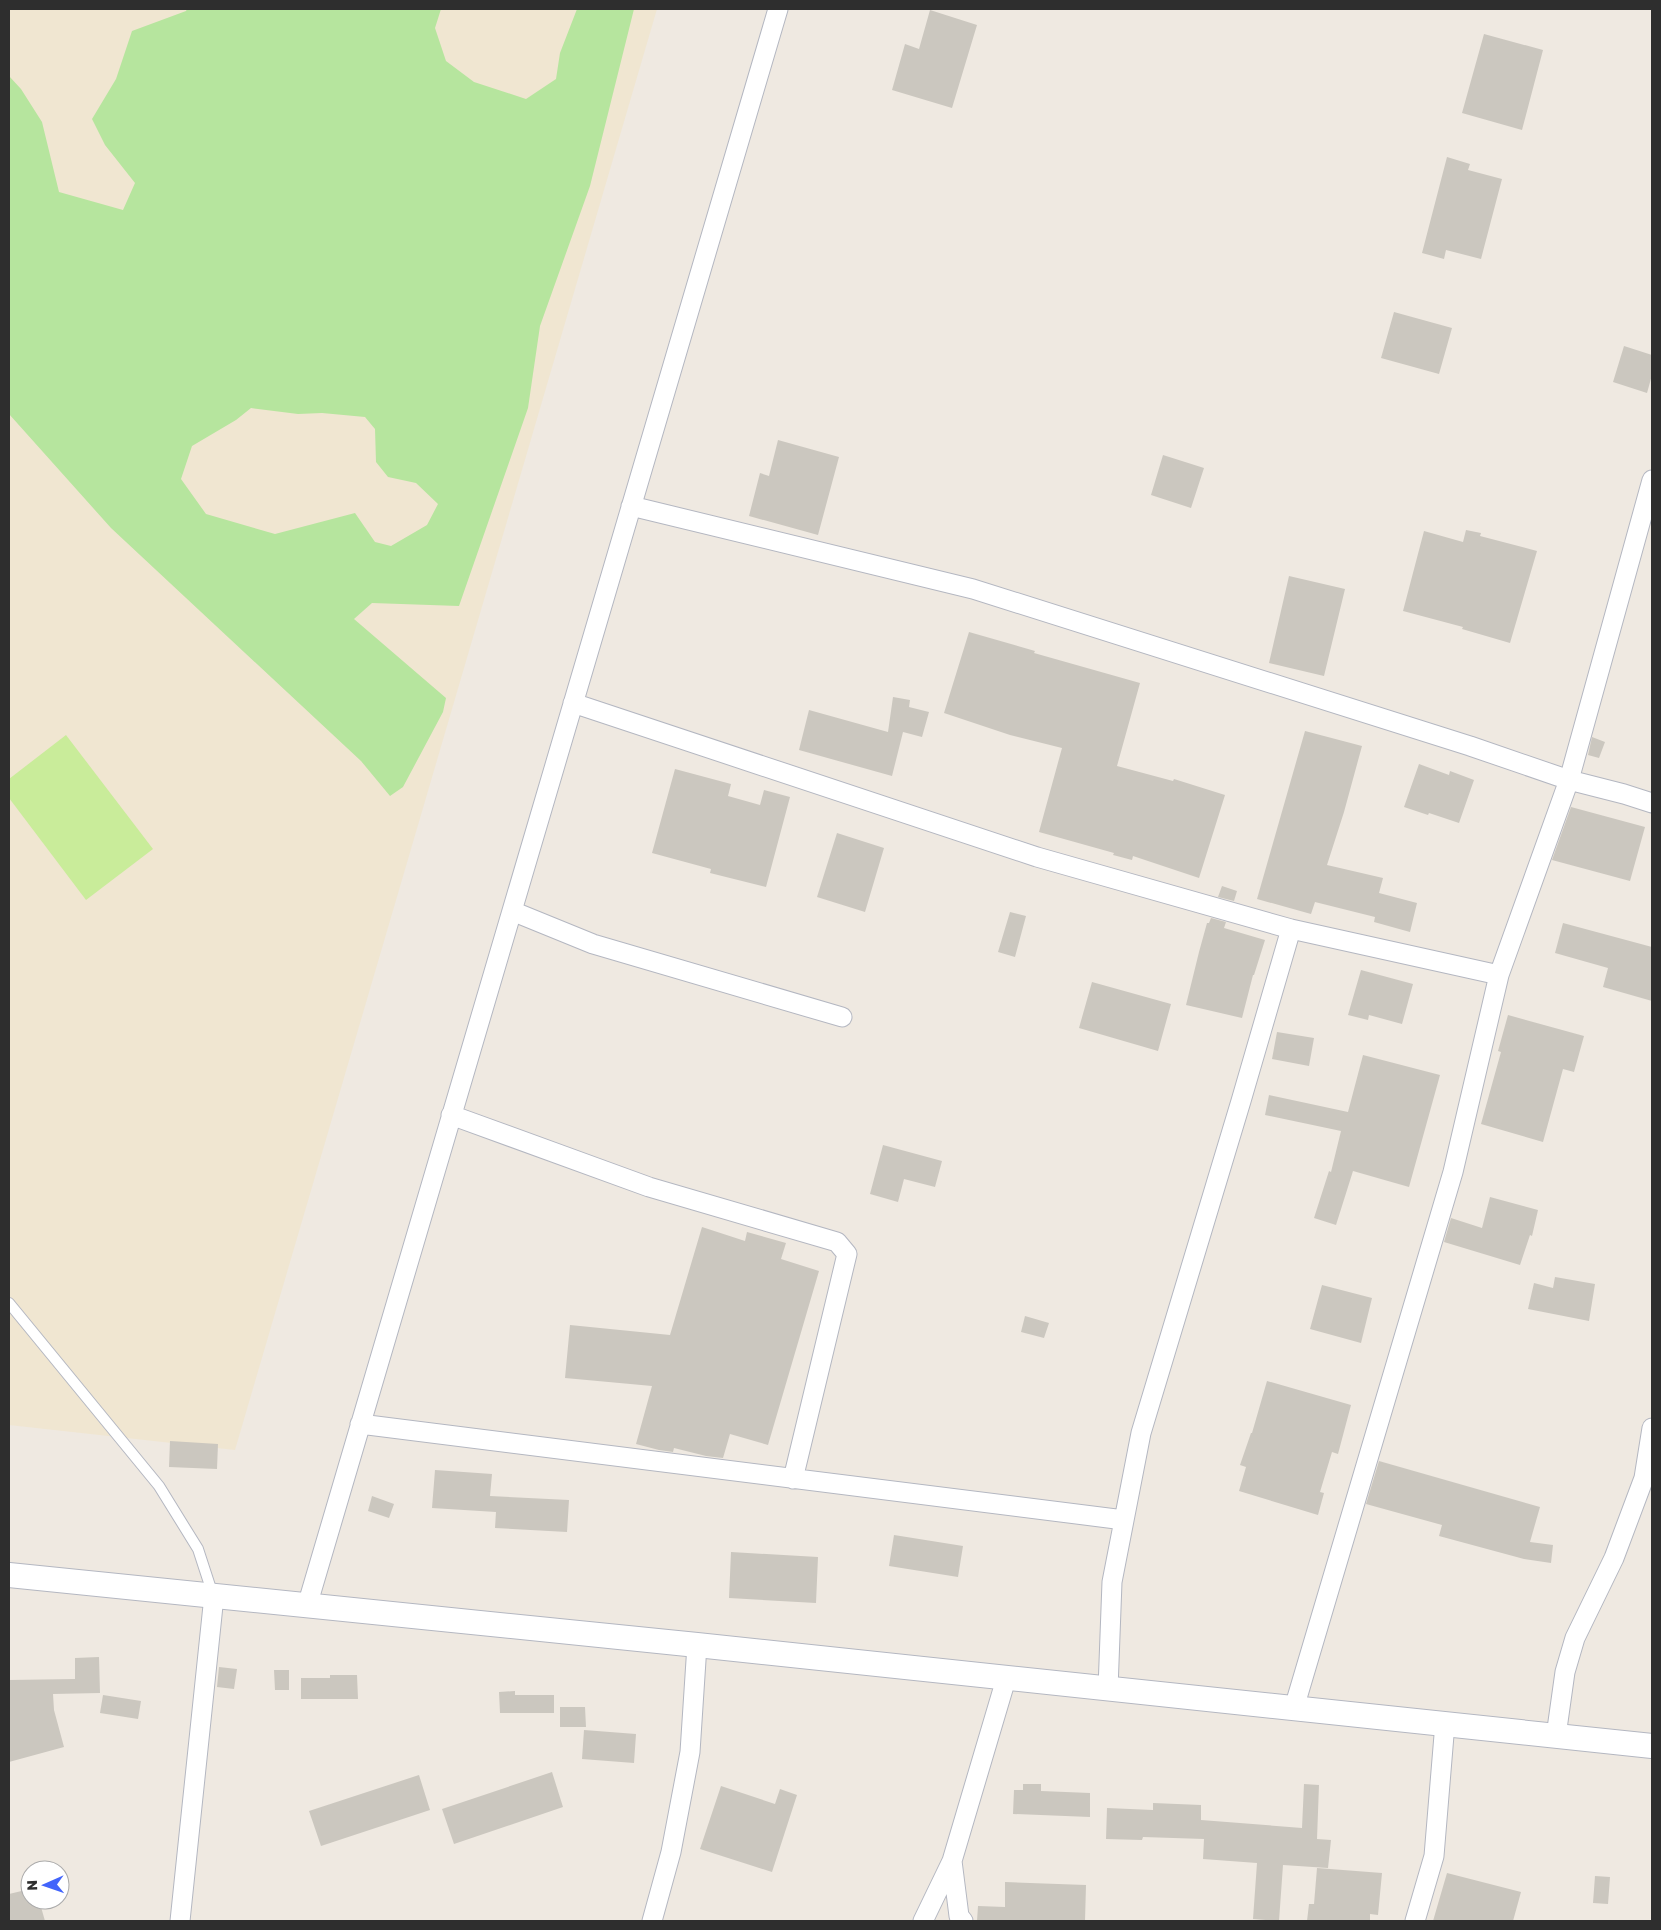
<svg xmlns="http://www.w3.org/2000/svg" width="1661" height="1930" viewBox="0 0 1661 1930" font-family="'Golos Text',sans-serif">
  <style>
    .education { fill: #f0e6d1 }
    .green { fill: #b6e59e; fill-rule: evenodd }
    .pitch { fill: #c9ec9a }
    .building { fill: #cbc7bf }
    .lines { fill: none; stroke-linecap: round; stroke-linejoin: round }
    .service-casing { stroke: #b4b7c1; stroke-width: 12 }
    .minor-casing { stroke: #b4b7c1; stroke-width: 21 }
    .tertiary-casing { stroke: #b4b7c1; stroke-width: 26 }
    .service { stroke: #fff; stroke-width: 10 }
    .minor { stroke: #fff; stroke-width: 19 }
    .tertiary { stroke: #fff; stroke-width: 24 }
  </style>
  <rect width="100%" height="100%" fill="#efe9e1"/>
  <path class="education" d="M9,9H657L235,1450L9,1425Z"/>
  <path class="green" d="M187,9H441L435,28L446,61L474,82L526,99L556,79L560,53L577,9H634L590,186L540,326L528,408L459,606L372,603L354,619L446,698L443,712L403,787L390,796L361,761L111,528L9,414V76L21,89L42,122L59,192L123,210L135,183L105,145L92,119L116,79L132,31L186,11ZM251,408L298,414L322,413L365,417L375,429L376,462L388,477L416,483L438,504L427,525L391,546L375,542L355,513L275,534L206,514L181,479L192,446L236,420Z"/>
  <path class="pitch" d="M66,735L153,849L86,900L9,798V779Z"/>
  <path class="building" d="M930,10L977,25L952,108L892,90L905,44L919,49Z
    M1484,34L1543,50L1522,130L1462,113Z
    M1447,157L1470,164L1468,170L1502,179L1481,259L1446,250L1444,259L1422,253Z
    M1394,312L1452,328L1439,374L1381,358Z
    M1624,346L1652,355V375L1647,393L1613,382Z
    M778,440L839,457L818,535L749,516L760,473L769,476Z
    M1163,455L1204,468L1191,508L1151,495Z
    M1466,530L1481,533L1480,536L1537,551L1510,643L1462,629L1463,627L1403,611L1424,531L1463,542Z
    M1289,576L1345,589L1324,676L1269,663Z
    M969,632L1035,651L1034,653L1140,683L1117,766L1173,781L1174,779L1225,795L1199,878L1133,856L1132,860L1113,855L1114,853L1039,832L1062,748L1010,735L944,713Z
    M893,697L910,700L909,707L929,712L922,737L903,732L892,776L799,750L809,710L888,732Z
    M1305,731L1362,746L1344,812L1327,865L1383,878L1379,893L1417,903L1410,932L1374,922L1375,917L1315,902L1311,914L1257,899Z
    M1592,737L1605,742L1599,758L1588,755Z
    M1419,764L1449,775L1450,771L1474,780L1459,823L1429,813L1428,815L1404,807Z
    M675,769L731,784L728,796L760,805L764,790L790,797L766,887L710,873L711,869L652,853Z
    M1571,807L1645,827L1630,881L1552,860Z
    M837,833L884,848L865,912L817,897Z
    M1222,886L1237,891L1234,901L1218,897Z
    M1010,912L1026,916L1015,957L998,952Z
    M1211,918L1226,922L1224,928L1265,940L1254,975H1253L1242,1018L1186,1005L1199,952L1207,923H1209Z
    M1563,923L1652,947V1001L1603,987L1608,968L1555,953Z
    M1361,970L1413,984L1402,1024L1369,1015L1368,1020L1348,1015Z
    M1092,982L1171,1004L1158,1051L1079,1028Z
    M1508,1015L1584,1036L1574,1072L1563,1069L1543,1142L1481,1124L1501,1052L1498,1051Z
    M1277,1032L1314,1038L1309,1066L1272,1059Z
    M1363,1055L1440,1075L1409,1187L1353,1171L1336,1225L1314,1218L1329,1171L1331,1172L1341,1131L1265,1115L1269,1095L1348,1112Z
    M883,1145L942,1161L935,1187L904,1179L898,1202L870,1194Z
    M1490,1197L1538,1210L1532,1236L1530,1235L1520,1265L1444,1242L1451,1218L1482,1228Z
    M702,1227L745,1241L747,1232L786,1243L781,1259L819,1271L768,1445L730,1434L723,1458L706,1456L674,1448L673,1452L659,1450L636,1444L652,1386L565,1378L570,1325L670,1335Z
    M1555,1277L1595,1284L1589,1321L1528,1309L1534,1283L1553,1288Z
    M1322,1285L1372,1298L1361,1343L1310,1329Z
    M1025,1316L1049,1323L1044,1338L1021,1332Z
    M1267,1381L1351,1405L1338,1454L1332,1452L1320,1492L1324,1493L1318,1515L1239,1491L1246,1467L1240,1465L1251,1433H1252Z
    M170,1441L218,1444L217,1469L169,1467Z
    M1379,1461L1540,1507L1530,1542L1553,1545L1551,1563L1524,1559L1439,1536L1442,1525L1366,1504Z
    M435,1470L492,1474L490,1496L569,1500L567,1532L495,1528L496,1512L432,1508Z
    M372,1496L394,1504L389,1518L368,1511Z
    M894,1535L963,1546L958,1577L889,1566Z
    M731,1552L818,1557L816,1603L729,1598Z
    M99,1657L100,1693L53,1694L54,1710L64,1747L9,1762V1680L75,1679V1658Z
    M219,1667L237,1669L234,1689L217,1687Z
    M274,1670H289V1690H275Z
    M330,1675H357L358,1699H301V1678H330Z
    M515,1691V1695H554V1713H500L499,1692Z
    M103,1695L141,1701L138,1719L100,1713Z
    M560,1707H585L586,1727H560Z
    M584,1730L636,1734L634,1763L582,1759Z
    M552,1772L563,1807L454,1844L442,1809Z
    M419,1775L430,1810L321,1846L309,1811Z
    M1023,1784H1041V1791L1090,1793V1817L1013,1814L1014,1790H1023Z
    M1304,1784L1319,1785L1317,1839L1331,1840L1328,1868L1283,1865L1279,1921L1253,1919L1257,1863L1203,1859L1204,1839L1143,1837L1142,1840L1106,1839L1107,1808L1153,1810V1803L1201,1805V1820L1302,1828Z
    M721,1786L775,1804L780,1789L797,1795L772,1872L700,1849Z
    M1317,1868L1382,1873L1378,1915L1370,1914V1921H1307L1309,1904H1314Z
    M1447,1873L1521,1892L1513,1921H1433Z
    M1595,1876L1610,1877L1608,1904L1593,1903Z
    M1005,1882L1086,1885L1085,1921H977L978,1906L1005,1907Z
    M30,1889V1900H39L45,1921H9V1894Z"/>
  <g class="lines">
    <g class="service-casing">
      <path id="service" d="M9,1303L159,1486L198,1549L213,1595"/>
    </g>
    <g class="minor-casing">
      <path id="minor" d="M631,506L973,589L1470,746L1569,780L1624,794L1652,803
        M573,703L1037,857L1291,929L1499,975L1569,780L1652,480
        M512,911L593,944L842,1017
        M451,1115L649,1187L837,1242L847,1254L793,1479
        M360,1424L1124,1520
        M307,1606L778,9
        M1108,1689L1112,1582L1141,1433L1241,1101L1291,929
        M1294,1708L1453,1172L1499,975
        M1556,1736L1565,1672L1575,1638L1614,1558L1644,1478L1652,1428
        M952,1861L959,1916L963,1921
        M180,1921L214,1596
        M652,1921L671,1852L690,1752L697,1645
        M923,1921L952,1861L1006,1679
        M1415,1921L1434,1856L1445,1723"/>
    </g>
    <g class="tertiary-casing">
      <path id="tertiary" d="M9,1575L697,1645L1652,1746"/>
    </g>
    <use href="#service" class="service"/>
    <use href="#minor" class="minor"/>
    <use href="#tertiary" class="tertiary"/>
  </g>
  <rect width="1661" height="1930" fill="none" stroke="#2e2e2e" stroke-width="20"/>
  <g transform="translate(45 1885) rotate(268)"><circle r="24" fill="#ffffff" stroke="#ababab"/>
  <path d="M0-4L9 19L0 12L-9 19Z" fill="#4264fb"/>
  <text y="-8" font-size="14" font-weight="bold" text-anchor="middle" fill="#2e2e2e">N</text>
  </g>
</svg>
